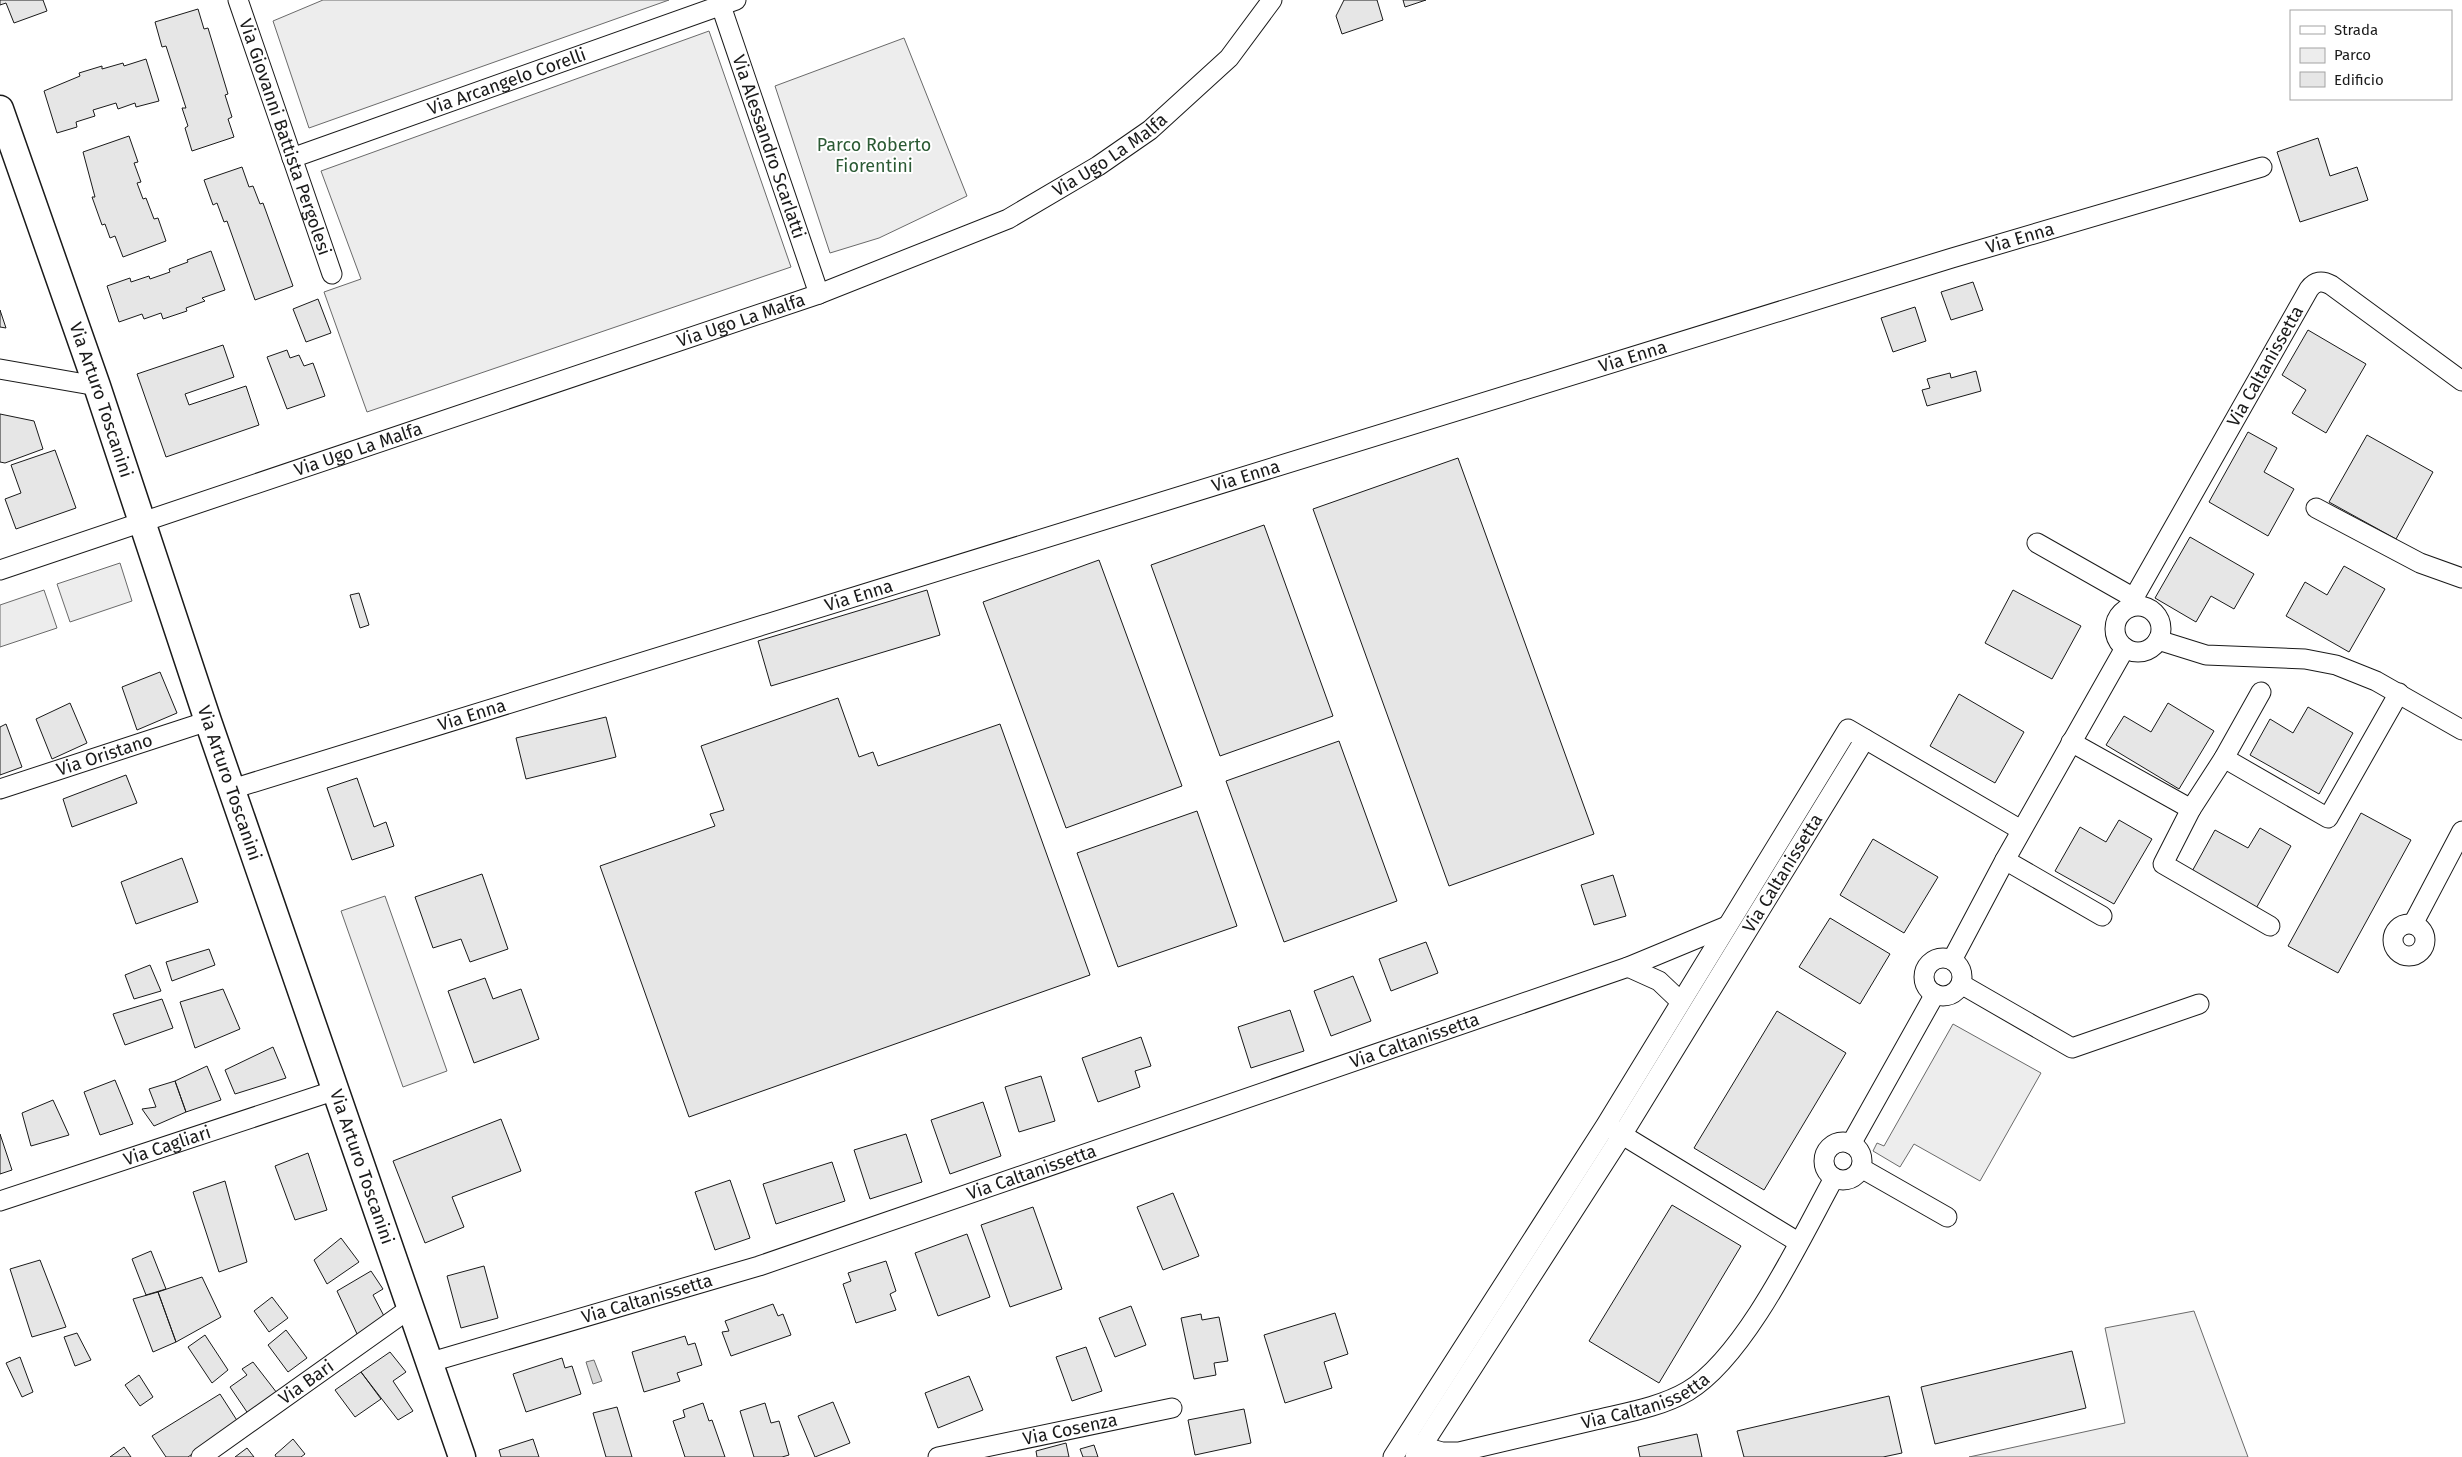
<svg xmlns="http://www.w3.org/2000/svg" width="2462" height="1457" viewBox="0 0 2462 1457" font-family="'Fira Sans',sans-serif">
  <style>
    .green { fill: #ededed; stroke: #6a6a6a }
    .water { fill: #d7d7d7; stroke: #6a6a6a }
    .building { fill: #e6e6e6; stroke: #1a1a1a }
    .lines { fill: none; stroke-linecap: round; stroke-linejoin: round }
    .street-casing { stroke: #1a1a1a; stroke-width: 21 }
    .secondary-casing { stroke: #1a1a1a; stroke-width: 29 }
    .street { stroke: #fff; stroke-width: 19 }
    .secondary { stroke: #fff; stroke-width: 26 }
    .labels { text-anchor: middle; stroke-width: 4; stroke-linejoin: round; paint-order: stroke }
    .street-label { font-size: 18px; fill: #1a1a1a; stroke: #fff }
    .park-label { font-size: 18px; fill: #2b5a34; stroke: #fff }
  </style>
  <rect width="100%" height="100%" fill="#fff"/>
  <path class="green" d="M323,0H669L309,128L273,21Z
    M709,31L791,267L367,412L324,292L361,279L321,171Z
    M904,38L967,196L879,238L830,253L775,86Z
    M120,563L132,601L70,622L57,584Z
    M44,590L57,628L0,647V605Z
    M385,896L447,1071L403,1087L341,911Z
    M1953,1024L2041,1073L1980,1181L1914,1144L1900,1167L1873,1151L1877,1143L1884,1146Z
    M2194,1311L2248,1457H1969L2125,1423L2105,1328Z"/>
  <path class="water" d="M594,1360L602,1381L593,1384L586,1362Z"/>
  <path class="building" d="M0,0H43L47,11L14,23L6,3L0,5Z
    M1344,0H1377L1383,20L1342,34L1336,16Z
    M1403,0H1426L1405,7Z
    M198,9L204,29L208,28L228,94L225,95L232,117L228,119L234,137L192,151L185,128L188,126L182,108H186L166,46L162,47L155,22Z
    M146,59L159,101L136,107L135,103L118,109L116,103L93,110L95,116L76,122L77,127L57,133L44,91L80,76L79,73L102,66V69L123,63L124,66Z
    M129,136L138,162L134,163L141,182L137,183L143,199L146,198L154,219L158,218L166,241L123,257L115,236L110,238L105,224L102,225L92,197H95L83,152Z
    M2318,138L2330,176L2357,167L2368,200L2300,222L2277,152Z
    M242,167L249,187L253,186L260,204L263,203L293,286L255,300L227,221L224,222L217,203L213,205L204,180Z
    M211,251L225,290L202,298L205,301L186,308L187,311L163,319L161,313L144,319L142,314L119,322L107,286L130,278L131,282L149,276L150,279L170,272L169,269L188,262L187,260Z
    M1973,282L1983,310L1951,320L1941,292Z
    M318,299L331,333L306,342L293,309Z
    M1915,307L1926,341L1893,352L1881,318Z
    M0,310L6,328L0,327Z
    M2308,330L2366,364L2326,433L2292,413L2306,390L2282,375Z
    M223,345L234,377L185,394L189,405L246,386L259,425L166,457L137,374Z
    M287,350L290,358L299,355L304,366L313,363L325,396L287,409L267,357Z
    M1976,371L1981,391L1927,406L1922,390L1930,388L1927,379L1950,373L1951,378Z
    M0,414L34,421L43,449L5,463L0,462Z
    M2248,432L2277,448L2264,472L2294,489L2268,536L2209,502Z
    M2367,435L2433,472L2396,539L2329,502Z
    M55,450L76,508L16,529L5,499L21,493L11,465Z
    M1458,458L1594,834L1449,886L1313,509Z
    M1264,525L1333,716L1220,756L1151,565Z
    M2190,537L2254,574L2234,609L2211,596L2196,622L2155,598Z
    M1099,560L1182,786L1066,828L983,602Z
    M2344,566L2385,589L2349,652L2286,616L2305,582L2327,595Z
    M927,590L940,635L771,686L758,641Z
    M2013,590L2081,626L2052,679L1985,643Z
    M359,593L369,625L360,628L350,595Z
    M160,672L177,713L137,730L122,687Z
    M1959,694L2024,732L1995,783L1930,746Z
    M838,698L859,757L873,752L878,766L1000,724L1090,975L689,1117L600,866L715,826L710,814L724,810L701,746Z
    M70,703L87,743L52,759L36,719Z
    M2168,703L2214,731L2179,789L2106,745L2124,716L2151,732Z
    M2308,707L2353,733L2319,794L2250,755L2270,719L2293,733Z
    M606,717L616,757L526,779L516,738Z
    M6,724L22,767L0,775V727Z
    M1339,741L1397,901L1284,942L1226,781Z
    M126,775L137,803L72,827L63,799Z
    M357,778L374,827L386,822L394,846L352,860L327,788Z
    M1197,811L1237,926L1118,967L1077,853Z
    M2361,813L2411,840L2338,973L2288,946Z
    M2119,820L2152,839L2114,904L2055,871L2080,827L2106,842Z
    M2260,828L2291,846L2254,912L2190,875L2215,830L2248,848Z
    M1873,839L1938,877L1904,933L1840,895Z
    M182,858L198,902L136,924L121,882Z
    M482,874L508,949L470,962L461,939L433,948L415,897Z
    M1613,875L1626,916L1594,925L1581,885Z
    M1830,918L1890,954L1860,1004L1799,967Z
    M1426,942L1438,973L1391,991L1379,959Z
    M209,949L215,965L172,981L166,962Z
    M150,965L161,991L134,999L125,975Z
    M1353,976L1371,1021L1331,1036L1314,991Z
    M485,978L493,999L521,989L539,1039L474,1063L448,991Z
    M223,989L240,1029L195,1048L180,1002Z
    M162,999L173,1028L125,1045L113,1014Z
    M1290,1010L1304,1051L1251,1068L1238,1027Z
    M1777,1011L1846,1053L1764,1190L1694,1148Z
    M1141,1037L1151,1066L1135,1071L1140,1087L1098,1102L1082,1058Z
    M273,1047L286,1078L235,1094L225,1070Z
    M207,1066L221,1100L186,1112L175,1081Z
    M1041,1076L1055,1121L1019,1132L1005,1087Z
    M115,1080L133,1124L100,1135L84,1092Z
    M175,1081L186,1112L154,1126L142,1109L156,1107L149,1089Z
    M53,1100L69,1135L31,1146L22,1113Z
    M983,1102L1001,1156L950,1174L931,1120Z
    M501,1119L521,1171L452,1197L464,1227L425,1243L393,1161Z
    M0,1134L12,1170L0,1174Z
    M906,1134L922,1182L870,1199L854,1150Z
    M308,1153L327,1210L295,1220L275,1166Z
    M832,1162L845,1201L776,1224L763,1184Z
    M730,1180L750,1238L715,1250L695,1192Z
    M225,1181L247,1262L219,1272L193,1192Z
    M1173,1193L1199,1256L1163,1270L1137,1207Z
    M1672,1205L1741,1246L1659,1383L1589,1341Z
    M1033,1207L1062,1289L1010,1307L981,1225Z
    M967,1234L990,1297L938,1316L915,1253Z
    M341,1238L359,1262L327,1284L314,1260Z
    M151,1251L166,1289L146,1295L132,1259Z
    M40,1260L66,1327L32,1337L10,1269Z
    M886,1261L896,1291L890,1294L896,1310L856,1323L843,1284L851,1281L848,1273Z
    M484,1266L498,1318L461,1328L447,1276Z
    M371,1271L383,1289L373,1295L385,1318L358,1336L337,1291Z
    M202,1277L221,1317L176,1342L158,1292Z
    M158,1292L176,1342L153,1352L133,1299Z
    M272,1297L288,1318L269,1332L254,1311Z
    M773,1304L778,1316L783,1314L791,1335L731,1356L722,1332L729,1331L725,1321Z
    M1131,1306L1146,1345L1115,1357L1099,1318Z
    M1335,1313L1348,1354L1324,1362L1332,1388L1285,1403L1264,1335Z
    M1201,1314L1202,1320L1219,1317L1228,1361L1214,1363L1216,1375L1194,1379L1181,1318Z
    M286,1330L307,1358L288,1372L268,1345Z
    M77,1333L91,1360L75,1366L64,1337Z
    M205,1335L228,1370L212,1383L188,1347Z
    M685,1336L688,1345L695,1343L702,1365L677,1373L680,1381L644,1392L632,1352Z
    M1086,1347L1102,1391L1072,1401L1056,1357Z
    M2072,1351L2086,1408L1935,1444L1921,1387Z
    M390,1352L406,1372L393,1381L413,1411L398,1420L361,1372Z
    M20,1357L33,1392L22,1397L6,1363Z
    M562,1358L565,1368L572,1366L581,1394L526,1412L513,1374Z
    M253,1362L277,1393L249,1415L230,1387L247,1375L242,1369Z
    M361,1372L381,1399L355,1417L335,1390Z
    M139,1375L153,1397L140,1406L125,1385Z
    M969,1376L983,1410L938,1428L925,1393Z
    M220,1394L238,1422L188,1457H166L152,1436Z
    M1889,1396L1902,1453L1883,1457H1744L1737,1431Z
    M833,1402L850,1443L815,1457L798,1416Z
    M703,1403L709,1421L712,1420L725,1457H685L673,1421L685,1417L683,1410Z
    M765,1403L771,1423L779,1421L789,1455L782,1457H754L740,1411Z
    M617,1407L632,1457H606L593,1413Z
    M1244,1409L1251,1443L1195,1455L1188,1420Z
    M1697,1434L1702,1457H1640L1638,1447Z
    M293,1439L305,1454L301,1457H276L275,1455Z
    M533,1439L539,1457H501L499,1450Z
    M1066,1443L1069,1457H1037L1036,1451Z
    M1094,1445L1098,1457H1083L1080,1449Z
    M124,1447L131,1457H110Z
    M247,1448L254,1457H235Z"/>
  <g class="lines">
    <g class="street-casing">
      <g id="street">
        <path id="s1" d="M238,0L332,274"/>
        <path id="s2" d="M719,0L819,294"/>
        <path id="s3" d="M292,158L736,0"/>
        <path d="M0,369L97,386"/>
        <path d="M2316,508L2420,563L2462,578"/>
        <path d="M2037,543L2134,598"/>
        <path id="s4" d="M0,570L819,294L1008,219L1098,166L1150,130L1229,58L1272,0"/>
        <circle cx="2138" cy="629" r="23"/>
        <path id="s5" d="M2128,608L2309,289C2315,281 2322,280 2331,285L2462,381"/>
        <path d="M2158,640L2206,655L2305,659L2336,665L2376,681L2462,730"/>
        <path d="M2071,742L2191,809L2224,758L2261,692"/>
        <path d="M2224,758L2328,818L2399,693"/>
        <path id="s6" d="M0,789L208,721"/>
        <path id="s7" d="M232,789L1952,258L2262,167"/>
        <path d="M2191,809L2163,864L2270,926"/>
        <path d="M2102,916L2005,860L2125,648"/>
        <circle cx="2409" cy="940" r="16"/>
        <path d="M2413,924L2462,831"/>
        <circle cx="1943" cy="977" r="19"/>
        <path d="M1952,960L2005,860"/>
        <path d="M1628,967L1659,981L1680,1001"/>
        <path d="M1961,984L2072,1048L2199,1004"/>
        <path d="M1611,1128L1798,1242"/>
        <circle cx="1843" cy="1161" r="19"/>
        <path d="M1851,1144L1935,994"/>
        <path d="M1861,1168L1947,1217"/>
        <path id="s8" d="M0,1201L336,1090"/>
        <path id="s9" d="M431,1362L759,1266L1628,967L1727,926"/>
        <path id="s10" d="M1410,1443L1442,1452H1459C1503,1442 1547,1431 1591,1421C1623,1413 1659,1408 1688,1391C1746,1356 1801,1238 1834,1178"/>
        <path id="s11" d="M201,1457L412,1307"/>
        <path id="s12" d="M938,1457L1172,1408"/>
        <path d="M1393,1457L1606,1125L1848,729L2021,830"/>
        <path id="s13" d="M1415,1457L1622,1135L1865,739"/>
      </g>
    </g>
    <g class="secondary-casing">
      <g id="secondary">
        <path id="s14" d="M0,109L97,386L208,721L462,1457"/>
      </g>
    </g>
    <use href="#street" class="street"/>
    <use href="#secondary" class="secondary"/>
  </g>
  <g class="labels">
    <g class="street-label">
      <text dy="6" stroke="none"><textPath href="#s3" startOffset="228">Via Arcangelo Corelli</textPath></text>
      <text dy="6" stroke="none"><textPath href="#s1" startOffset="145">Via Giovanni Battista Pergolesi</textPath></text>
      <text dy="6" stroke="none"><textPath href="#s2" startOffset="155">Via Alessandro Scarlatti</textPath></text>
      <text dy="6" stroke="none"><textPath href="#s4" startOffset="1188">Via Ugo La Malfa</textPath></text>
      <text dy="6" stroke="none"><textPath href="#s7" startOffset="1871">Via Enna</textPath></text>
      <text dy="6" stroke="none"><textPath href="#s4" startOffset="782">Via Ugo La Malfa</textPath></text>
      <text dy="6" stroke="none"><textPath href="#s7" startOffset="1466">Via Enna</textPath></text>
      <text dy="6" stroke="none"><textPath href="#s5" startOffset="278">Via Caltanissetta</textPath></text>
      <text dy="6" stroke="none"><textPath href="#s14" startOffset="308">Via Arturo Toscanini</textPath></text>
      <text dy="6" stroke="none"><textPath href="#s4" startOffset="378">Via Ugo La Malfa</textPath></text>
      <text dy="6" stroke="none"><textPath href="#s7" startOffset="1061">Via Enna</textPath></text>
      <text dy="6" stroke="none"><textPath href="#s7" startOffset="656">Via Enna</textPath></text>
      <text dy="6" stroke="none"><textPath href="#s7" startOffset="251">Via Enna</textPath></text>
      <text dy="6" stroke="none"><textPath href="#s6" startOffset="110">Via Oristano</textPath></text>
      <text dy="6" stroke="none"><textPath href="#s14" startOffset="712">Via Arturo Toscanini</textPath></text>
      <text dy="6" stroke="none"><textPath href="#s13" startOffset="690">Via Caltanissetta</textPath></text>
      <text dy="6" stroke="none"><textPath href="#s9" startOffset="1035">Via Caltanissetta</textPath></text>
      <text dy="6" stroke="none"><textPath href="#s8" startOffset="176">Via Cagliari</textPath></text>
      <text dy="6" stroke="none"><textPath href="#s14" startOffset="1118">Via Arturo Toscanini</textPath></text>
      <text dy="6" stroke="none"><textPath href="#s9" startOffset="630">Via Caltanissetta</textPath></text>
      <text dy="6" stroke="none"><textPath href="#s9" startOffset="225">Via Caltanissetta</textPath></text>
      <text dy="6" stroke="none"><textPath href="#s11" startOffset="129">Via Bari</textPath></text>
      <text dy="6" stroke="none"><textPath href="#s10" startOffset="244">Via Caltanissetta</textPath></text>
      <text dy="6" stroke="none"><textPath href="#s12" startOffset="135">Via Cosenza</textPath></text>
    </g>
    <g class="park-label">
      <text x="874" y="151">Parco Roberto<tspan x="874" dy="21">Fiorentini</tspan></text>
    </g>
  </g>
  <rect x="2290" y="10" width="162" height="90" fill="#ffffff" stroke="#a3a3a3"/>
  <rect x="2300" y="26" width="25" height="8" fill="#ffffff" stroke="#a3a3a3"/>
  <text x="2334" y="35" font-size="15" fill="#1a1a1a">Strada</text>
  <rect x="2300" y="48" width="25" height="15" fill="#ededed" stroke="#a3a3a3"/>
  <text x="2334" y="60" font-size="15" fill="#1a1a1a">Parco</text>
  <rect x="2300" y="72" width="25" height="15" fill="#e6e6e6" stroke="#a3a3a3"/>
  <text x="2334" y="85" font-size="15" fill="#1a1a1a">Edificio</text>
</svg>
